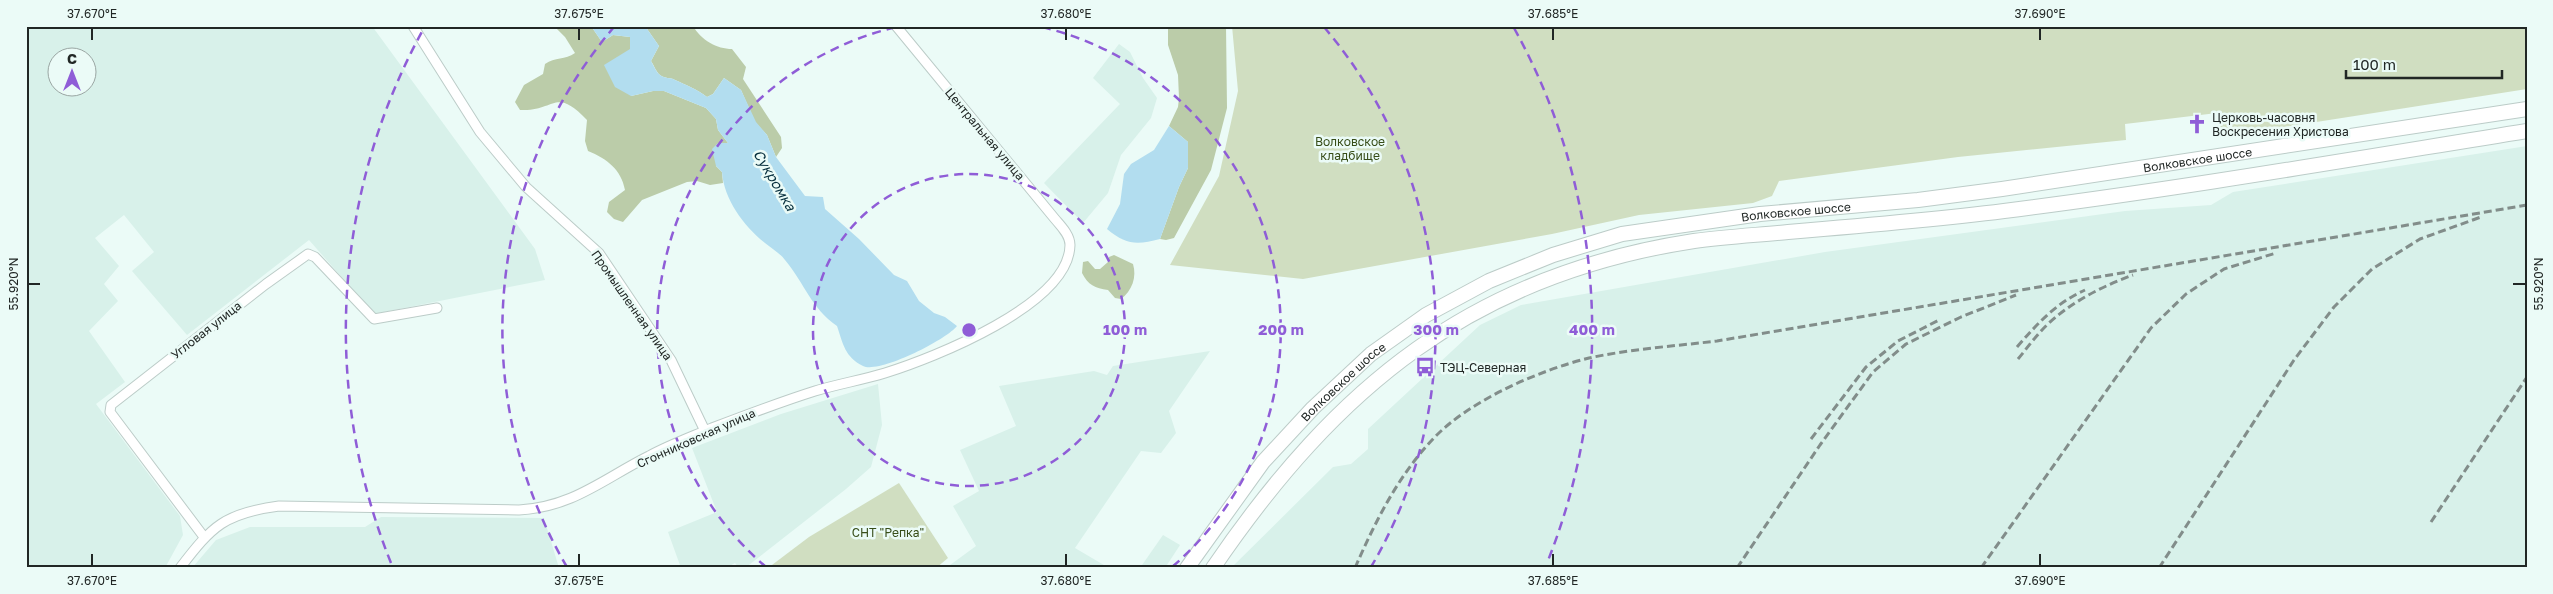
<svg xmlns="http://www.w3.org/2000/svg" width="2553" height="594" font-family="'Golos Text',sans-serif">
<rect width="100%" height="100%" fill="#ebfbf7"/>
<g fill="#d8f1ea" fill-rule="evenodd">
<path d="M26,26H372L535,249L545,280L374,314L309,240L187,335L132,271L154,252L124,215L95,238L119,266L104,284L118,301L89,331L125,382L96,404L180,516L183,535L165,568H26ZM58,58H88V88H58Z"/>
<polygon points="1119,44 1130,52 1143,78 1157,98 1151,118 1121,155 1108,193 1083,223 1044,183 1120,104 1093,78"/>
<polygon points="2527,146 2527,568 1231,568 1333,467 1351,464 1368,449 1368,429 1480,325 1521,305 1825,252 2125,211 2211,205 2233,192"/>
<polygon points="1210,351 1169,411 1176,433 1161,453 1141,451 1075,548 1109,568 946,568 976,546 953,506 979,491 960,450 1016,426 999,386 1094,371 1107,375 1113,366"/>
<polygon points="878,384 882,425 871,467 846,489 745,568 739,568 735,563 726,568 681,568 668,532 717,512 692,448 781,414"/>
<polygon points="381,517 544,518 559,568 192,568 216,540 250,527 365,527"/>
<polygon points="1163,535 1180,545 1165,568 1140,568"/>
</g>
<g fill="#d0dec1">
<polygon points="1232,26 2527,26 2527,89 2221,137 2217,113 2125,124 2126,140 1958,157 1779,181 1772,196 1753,203 1639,215 1552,234 1303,279 1170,265 1219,176 1238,91"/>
<polygon points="899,483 948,558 936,568 768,568 809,537"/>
</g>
<g fill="#bbcca9">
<path d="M554,26H591L602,42L613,35L630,37L631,96L653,91H664L706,108L716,119L718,130L728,143L716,166L722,172L723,183L710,185L697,181L687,182L642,200L623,222L614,219L607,212L609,202L625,190C621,169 607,159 588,151L585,141L587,120C554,86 556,112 520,110L515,102L524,85L543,74L545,64C555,57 565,60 575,53L565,37Z"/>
<path d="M645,26H693C701,40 717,49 732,49L746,67L743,79L781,137L782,148L776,157L767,135L755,122L741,90L724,78L713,94L707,97C697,89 686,85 675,80C670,77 665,79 660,75C656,72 654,65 651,61L659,46Z"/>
<polygon points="1168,26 1226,26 1227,108 1211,170 1174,238 1166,240 1160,239 1179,187 1188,168 1188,142 1169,126 1178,107 1179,98 1178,75 1168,45"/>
<path d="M1114,255L1133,264C1137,277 1132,291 1121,299L1115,298L1108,290C1095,288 1088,285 1082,273L1083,262L1088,261L1095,269H1100L1108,262L1109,257Z"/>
</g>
<g fill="#b2ddef">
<path d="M591,26H645L659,46L651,61C654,66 656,72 660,75C665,79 670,77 675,80C686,85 697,89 707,97L713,94L724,78L741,90L756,122L767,135L776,157L805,196L823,197L825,209L859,239L894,275L907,281L919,301L934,313L945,317L957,326C946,340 879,374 863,366C845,357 843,344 837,326C811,308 805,284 785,260C780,253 772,249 765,243C744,226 724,200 722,172L716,166L712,149L718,143H728L718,130L716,119L706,108L664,91H653L631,96L615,87L604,65L630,49V37L613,35L602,42Z"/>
<path d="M1169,126L1188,142V168L1179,187L1160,239C1137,245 1126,245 1107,229L1120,204L1124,174L1131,164L1154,150Z"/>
</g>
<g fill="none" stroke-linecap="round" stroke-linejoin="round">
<defs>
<g id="street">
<polyline points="413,26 480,132 526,187 599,253 671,360 705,431"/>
<polyline points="204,537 110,412 111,405 266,284 308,254 315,257 374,319 437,308"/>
<path d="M180,568C212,526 225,513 279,506L519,510C573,507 603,479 649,456C669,445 691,437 712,428C746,415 780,402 815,391C838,384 862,380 885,373C933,358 1069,305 1070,245C1070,235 1061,226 1055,219L896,26"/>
</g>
<g id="secondary">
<path id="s1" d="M1187,568L1263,462L1313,408L1371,354L1426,315L1489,281L1553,255L1622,234L1760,214L1918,200L2002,189L2527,109"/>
<path d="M1213,568C1337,386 1472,275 1694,241C1725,237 1757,235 1788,232C1860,226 1932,220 2004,211C2179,189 2353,159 2527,131"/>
</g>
</defs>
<use href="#street" stroke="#bcccc8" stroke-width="11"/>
<use href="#secondary" stroke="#bcccc8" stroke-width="16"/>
<use href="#street" stroke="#fff" stroke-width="9"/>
<use href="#secondary" stroke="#fff" stroke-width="14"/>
<g stroke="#828d8a" stroke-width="3" stroke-dasharray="8 4" stroke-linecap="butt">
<path d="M2017,347C2038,323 2056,303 2085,290"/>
<path d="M2018,359C2028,347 2037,334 2049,323C2073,301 2103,286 2133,275"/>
<polyline points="1811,439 1866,367 1898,341 1939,320"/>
<polyline points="2431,522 2527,377"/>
<path d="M1355,568C1375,522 1398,476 1433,439C1468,401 1540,370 1589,358C1631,349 1675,346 1717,341L2527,205"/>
<polyline points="1737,568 1820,445 1873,372 1906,344 1961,317 2016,295"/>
<polyline points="1981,568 2151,328 2186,294 2224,269 2276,253"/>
<polyline points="2159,568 2294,360 2334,307 2372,269 2420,239 2481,217"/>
</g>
</g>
<path fill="none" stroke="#212725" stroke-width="2" d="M92,28V40M579,28V40M1066,28V40M1553,28V40M2040,28V40M28,284H40M2513,284H2526M92,554V566M579,554V566M1066,554V566M1553,554V566M2040,554V566"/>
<g fill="none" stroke="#8f5dd7" stroke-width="2.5" stroke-dasharray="9 6">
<circle cx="969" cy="330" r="156"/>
<path d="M766 567A312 312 0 0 1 896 27M1042 27A312 312 0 0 1 1172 567"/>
<path d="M567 567A467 467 0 0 1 614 27M1324 27A467 467 0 0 1 1371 567"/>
<path d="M391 563A623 623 0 0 1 424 28M1514 28A623 623 0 0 1 1547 563"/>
</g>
<defs>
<symbol id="church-bare" viewBox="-9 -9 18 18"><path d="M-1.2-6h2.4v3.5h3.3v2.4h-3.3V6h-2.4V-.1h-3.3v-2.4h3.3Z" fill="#8f5dd7" stroke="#ebfbf7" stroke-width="2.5" paint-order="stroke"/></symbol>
<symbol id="bus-bare" viewBox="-9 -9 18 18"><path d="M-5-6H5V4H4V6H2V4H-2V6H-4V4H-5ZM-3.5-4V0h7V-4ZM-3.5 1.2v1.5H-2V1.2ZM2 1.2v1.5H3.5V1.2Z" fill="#8f5dd7" stroke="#ebfbf7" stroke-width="2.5" paint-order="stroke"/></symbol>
</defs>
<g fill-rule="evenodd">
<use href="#church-bare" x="2183" y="110" width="28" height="28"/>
<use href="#bus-bare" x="1411" y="353" width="28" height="28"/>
</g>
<g text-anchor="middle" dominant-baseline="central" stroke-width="5" stroke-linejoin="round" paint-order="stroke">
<g font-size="12" fill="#212725" stroke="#ebfbf7" text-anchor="start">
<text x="2212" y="117">Церковь-часовня<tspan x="2212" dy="14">Воскресения Христова</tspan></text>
<text x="1440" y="367">ТЭЦ-Северная</text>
</g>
<g font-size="12" fill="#212725" stroke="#ebfbf7">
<text transform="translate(985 134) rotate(50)">Центральная улица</text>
<text stroke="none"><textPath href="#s1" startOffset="1144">Волковское шоссе</textPath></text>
<text stroke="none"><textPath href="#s1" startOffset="739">Волковское шоссе</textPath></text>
<text transform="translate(632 305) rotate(55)">Промышленная улица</text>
<text transform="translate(206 330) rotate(-38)">Угловая улица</text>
<text stroke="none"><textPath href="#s1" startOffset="244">Волковское шоссе</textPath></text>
<text transform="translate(696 438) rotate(-24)">Сгонниковская улица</text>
</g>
<g font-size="12" fill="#374d18" stroke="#ebfbf7">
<text x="1350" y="141">Волковское<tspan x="1350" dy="14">кладбище</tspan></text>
<text x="888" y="532">СНТ "Репка"</text>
</g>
<g font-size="14" font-style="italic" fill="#072f3d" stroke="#ebfbf7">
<text transform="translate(775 180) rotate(59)">Сукромка</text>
</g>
</g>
<circle cx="969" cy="330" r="8" fill="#8f5dd7" stroke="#ebfbf7" stroke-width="2.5"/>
<g font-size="15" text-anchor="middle" font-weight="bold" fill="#8f5dd7" stroke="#ebfbf7" stroke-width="5" stroke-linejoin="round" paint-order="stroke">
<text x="1125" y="335">100 m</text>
<text x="1281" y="335">200 m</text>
<text x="1436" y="335">300 m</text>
<text x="1592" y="335">400 m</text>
</g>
<rect width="2553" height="594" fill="none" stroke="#ebfbf7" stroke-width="55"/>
<g transform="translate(72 72)"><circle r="24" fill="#ebfbf7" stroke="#9aa6a3"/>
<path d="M0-4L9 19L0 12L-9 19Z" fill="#8f5dd7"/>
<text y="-8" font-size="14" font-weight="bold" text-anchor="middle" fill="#212725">С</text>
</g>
<path d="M2346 70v8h156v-8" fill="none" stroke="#212725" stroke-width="2.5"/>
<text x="2353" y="70" font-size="15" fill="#212725" stroke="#ebfbf7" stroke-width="4" paint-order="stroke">100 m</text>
<rect x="28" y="28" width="2498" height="538" fill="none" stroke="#212725" stroke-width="2"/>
<g font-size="12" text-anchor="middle" fill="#212725">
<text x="92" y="18">37.670°E</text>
<text x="579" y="18">37.675°E</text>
<text x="1066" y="18">37.680°E</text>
<text x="1553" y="18">37.685°E</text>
<text x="2040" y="18">37.690°E</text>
<text transform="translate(14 284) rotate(-90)" y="4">55.920°N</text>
<text transform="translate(2539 284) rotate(-90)" y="4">55.920°N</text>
<text x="92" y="585">37.670°E</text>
<text x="579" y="585">37.675°E</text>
<text x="1066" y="585">37.680°E</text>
<text x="1553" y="585">37.685°E</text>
<text x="2040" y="585">37.690°E</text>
</g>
</svg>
